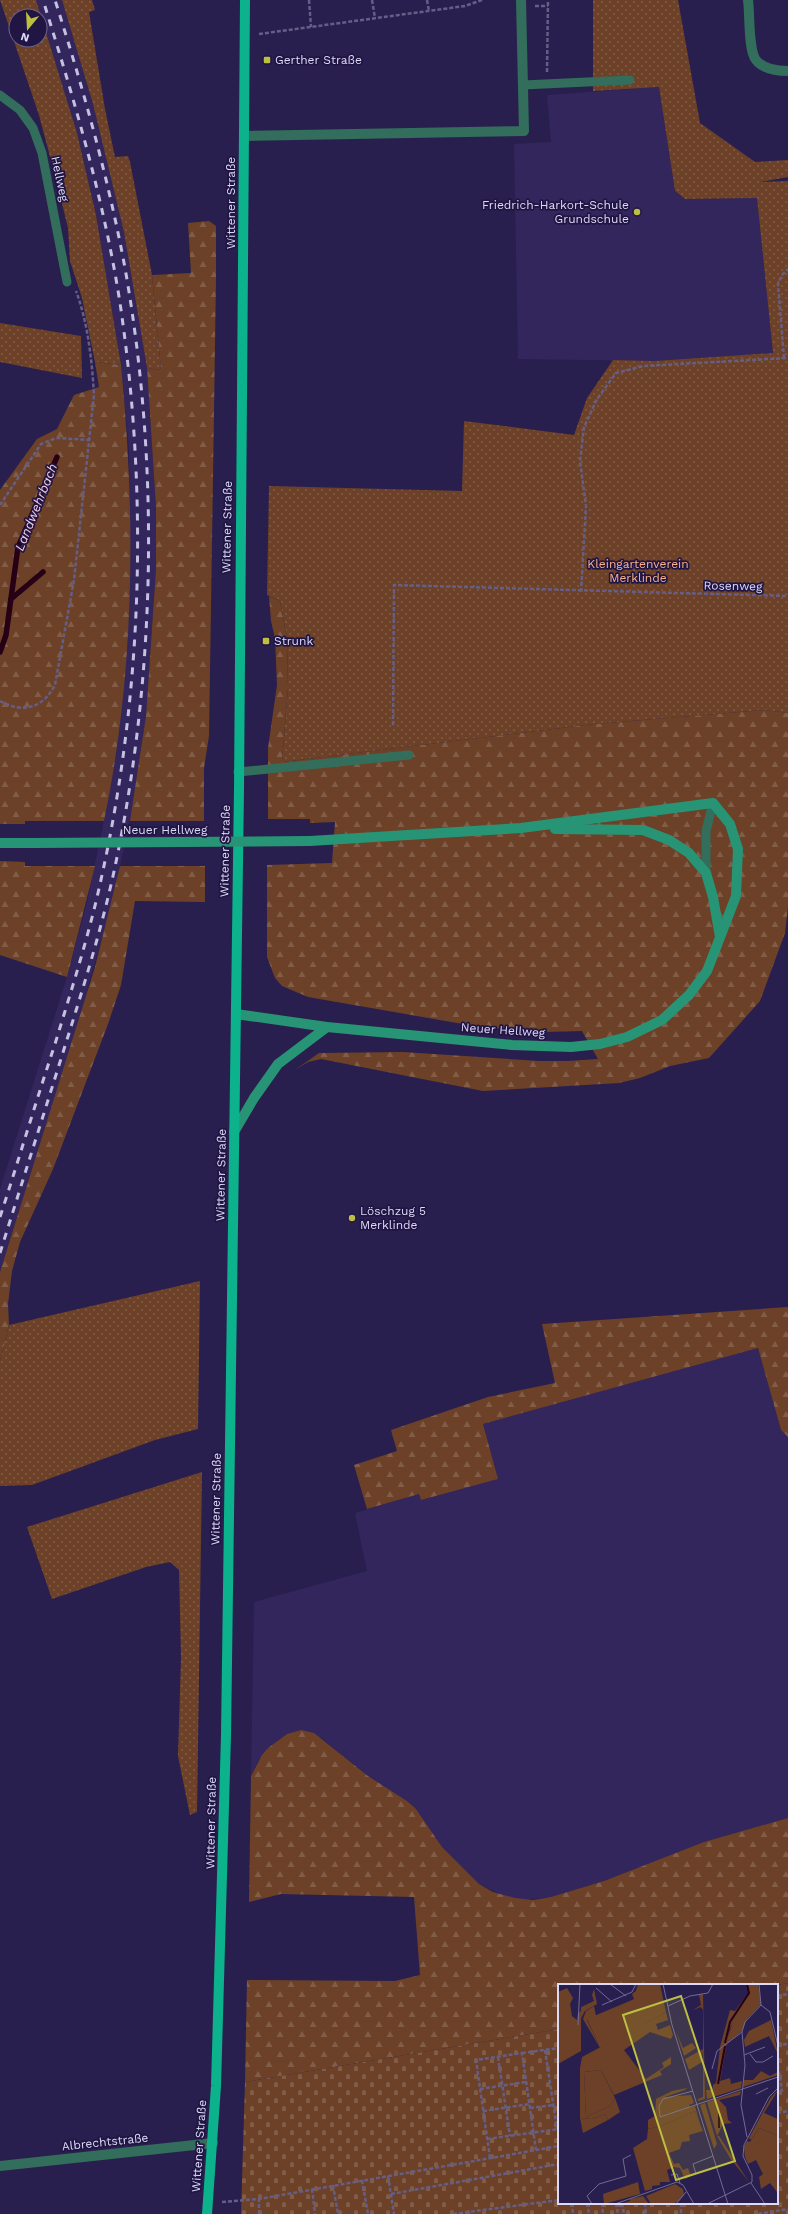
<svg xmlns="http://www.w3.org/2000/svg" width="788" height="2214" font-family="'Work Sans',sans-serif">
<defs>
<pattern id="grass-dots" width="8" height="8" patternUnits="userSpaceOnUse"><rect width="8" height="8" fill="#6c4127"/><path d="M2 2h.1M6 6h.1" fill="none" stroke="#815c47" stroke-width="1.8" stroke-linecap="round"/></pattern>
<pattern id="forest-firs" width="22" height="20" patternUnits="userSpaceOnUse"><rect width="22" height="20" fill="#6c4127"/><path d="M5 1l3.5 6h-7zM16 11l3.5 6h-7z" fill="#815c47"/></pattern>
<pattern id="cemetery-stones" width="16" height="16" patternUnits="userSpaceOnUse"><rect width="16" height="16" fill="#6c4127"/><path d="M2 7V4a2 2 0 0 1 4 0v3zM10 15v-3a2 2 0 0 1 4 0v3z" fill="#815c47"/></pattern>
</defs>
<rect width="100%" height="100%" fill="#291f4e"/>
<g fill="#32265c">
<polygon points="36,0 62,0 93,104 124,232 147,368 156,507 156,569 146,716 133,805 113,899 77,1027 0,1272 0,1189 67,977 87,902 107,806 127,648 130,576 129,450 121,365 96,215 77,133"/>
<polygon points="659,87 675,192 685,199 757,198 773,353 654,361 518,359 514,144 551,142 547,95"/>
<polygon points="758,1348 781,1430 788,1437 788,1818 704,1842 604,1881 551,1897 523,1900 504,1896 479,1884 442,1847 416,1809 407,1801 368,1776 321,1738 287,1734 268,1748 257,1763 251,1776 254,1602 367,1571 355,1513 419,1494 421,1500 498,1479 483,1424"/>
</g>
<g fill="url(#grass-dots)" fill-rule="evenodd">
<path d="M0,0H36L77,133L96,215L121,365L95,362L82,298L70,261L68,228L57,183L39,115ZM16,16H40V40H16Z"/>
<polygon points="62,0 92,0 95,10 89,12 105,109 115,157 128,156 130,162 152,275 161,370 147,368 124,232 93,104"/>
<polygon points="593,0 678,0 700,123 755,162 788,160 788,177 760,182 788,181 788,713 764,710 594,724 282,762 288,688 287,638 280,601 267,595 269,486 462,491 464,421 574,435 587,398 613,360 654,361 773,353 757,198 685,199 675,191 659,87 593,91"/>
<polygon points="0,323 81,336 82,378 0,362"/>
<polygon points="200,1281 198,1429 155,1440 32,1485 0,1486 0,1361 9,1325"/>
<polygon points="202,1472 197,1812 190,1815 178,1756 181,1658 179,1570 170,1562 146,1567 52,1599 27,1527"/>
</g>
<g fill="url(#forest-firs)">
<polygon points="209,221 216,226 216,279 209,736 204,768 204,821 130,821 146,716 156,569 156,507 147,368 161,370 152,275 191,273 188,223"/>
<path d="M95,362L121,365C136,516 135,672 104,821H25V824H0V490L37,439L57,429L74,395L99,387Z"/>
<polygon points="269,596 280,601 287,638 288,688 282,762 594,724 764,710 788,713 788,907 785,933 760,1001 709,1058 670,1066 640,1078 619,1083 483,1091 321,1059 308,1062 295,1070 319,1053 403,1052 539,1061 568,1061 598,1059 582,1031 543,1032 480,1027 308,997 282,986 275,978 267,957 267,865 332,863 335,822 310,823 310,819 268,819 268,748 277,685 275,638 271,621"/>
<polygon points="0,861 25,862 25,866 95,866 67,977 0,955"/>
<polygon points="120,866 205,866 205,902 135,901 121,985 108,1024 53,1169 20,1242 12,1271 8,1304 9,1325 0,1361 0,1272 95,967"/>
<polygon points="788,1307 788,1437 781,1430 758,1348 483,1424 498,1479 421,1500 419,1494 367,1509 354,1465 397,1451 391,1430 488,1397 555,1383 542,1324"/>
<polygon points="301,1730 314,1733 368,1776 407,1801 416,1809 442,1847 479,1884 493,1892 515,1898 533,1900 551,1897 604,1881 704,1842 788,1818 788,1983 777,1985 559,1985 559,2029 245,2082 247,1980 395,1981 420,1975 414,1897 281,1894 249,1902 251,1776 262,1755 268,1748 287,1734"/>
</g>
<polygon fill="url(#cemetery-stones)" points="788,1983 788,2214 241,2214 245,2082 559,2029 559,2203 777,2203 777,1985"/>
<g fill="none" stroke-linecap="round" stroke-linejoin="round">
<g stroke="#280016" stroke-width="5.5">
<polyline points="11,599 43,572"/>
<polyline points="0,652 6,635 18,547 57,457"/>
</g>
<g stroke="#655e87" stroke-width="2.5" stroke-dasharray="4 2" stroke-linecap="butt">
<polyline points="309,0 311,27"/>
<polyline points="372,0 375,18"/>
<polyline points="427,0 429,11"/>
<polyline points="535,6 548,6"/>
<polyline points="259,34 465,6 482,0"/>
<polyline points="547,72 548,0"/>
<polyline points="784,358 778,284 782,275 788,269"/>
<polyline points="0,505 41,444 56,438 90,440"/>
<polyline points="581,592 586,506 580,461 584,427 597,399 616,373 643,366 788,358"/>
<path d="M0,701C23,714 43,708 55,685L74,580L94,395C92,361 88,323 76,291"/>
<polyline points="393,725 394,585 788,596"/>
<polyline points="777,1996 788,1994"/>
<polyline points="777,2045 788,2044"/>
<polyline points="545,2050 557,2129"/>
<polyline points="522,2053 559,2048"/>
<polyline points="498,2057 510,2136"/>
<polyline points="777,2059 782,2091 777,2091"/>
<polyline points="480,2089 526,2082"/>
<polyline points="530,2108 553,2105"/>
<polyline points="483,2111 530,2104"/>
<polyline points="777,2113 788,2111"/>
<polyline points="487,2139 559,2129"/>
<polyline points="490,2158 476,2060 522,2053 536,2150"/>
<polyline points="388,2176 394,2214"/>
<polyline points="362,2180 368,2214"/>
<polyline points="333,2185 338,2214"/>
<polyline points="312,2189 315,2214"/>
<polyline points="391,2194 559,2164"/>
<polyline points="222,2202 259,2199 559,2146"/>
<polyline points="572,2203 573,2214"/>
<polyline points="587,2203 589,2214"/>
<polyline points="602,2203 603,2214"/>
<polyline points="616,2203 618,2214"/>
<polyline points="622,2203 624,2214"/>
<polyline points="645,2203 646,2214"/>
<polyline points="681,2203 681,2214"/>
<polyline points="259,2214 259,2199"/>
<polyline points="453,2214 559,2200"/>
<polyline points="758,2214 788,2209"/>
</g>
<g stroke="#326e5b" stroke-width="9">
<polyline points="523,85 630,80"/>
<polyline points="0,95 20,110 33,128 42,153 67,282"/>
<polyline points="238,772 409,755"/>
<polyline points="706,873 706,831 713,803"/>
</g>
<g stroke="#326e5b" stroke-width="10">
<path d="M748,0C750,13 748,50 756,60C763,69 778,71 788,71"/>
<polyline points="244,136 524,131 521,0"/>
<polyline points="0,2166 213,2143"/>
</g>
<g stroke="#289476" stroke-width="10">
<polyline points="555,829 643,830 669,840 689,853 706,873 713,897 720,937"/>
<polyline points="0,843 34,843"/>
<polyline points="236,1014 327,1027 512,1045 571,1047 600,1044 627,1037 662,1020 689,995 707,971 736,896 738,849 730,824 713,803 521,828 310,841"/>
<polyline points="234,1132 254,1098 278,1064 327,1027"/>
</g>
<polyline stroke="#0bb28c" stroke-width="10" points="207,2214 216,2086 226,1735 239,789 245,0"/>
<g stroke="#c5c1e1" stroke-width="3" stroke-dasharray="7 7" stroke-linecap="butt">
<path d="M0,1217C19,1159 36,1101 55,1044C72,988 90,932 102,875C143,688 148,492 120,303C104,200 74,99 43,0"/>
<path d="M0,1253C20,1189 40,1126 60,1062C79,1001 99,939 113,876C156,680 160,466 125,268C108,177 83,88 55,0"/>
</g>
<polyline stroke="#289476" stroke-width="10" points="34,843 310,841"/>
</g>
<g fill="#bdbf43" stroke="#201543" stroke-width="1.5">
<rect x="263" y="56" width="8" height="8" rx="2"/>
<circle cx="637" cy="212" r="4"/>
<rect x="262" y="637" width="8" height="8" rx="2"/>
<circle cx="352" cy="1218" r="4"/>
</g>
<g text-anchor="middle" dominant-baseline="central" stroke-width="3.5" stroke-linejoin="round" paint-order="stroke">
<g font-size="12" fill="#dddaf8" stroke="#201543" text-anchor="start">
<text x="275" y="60">Gerther Straße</text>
<text x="629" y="205" text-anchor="end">Friedrich-Harkort-Schule<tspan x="629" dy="14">Grundschule</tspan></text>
<text x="274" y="641">Strunk</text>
<text x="360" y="1211">Löschzug 5<tspan x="360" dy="14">Merklinde</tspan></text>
</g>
<g font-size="12" fill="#dddaf8" stroke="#201543">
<text transform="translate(60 179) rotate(78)">Hellweg</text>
<text transform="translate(231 203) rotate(-90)">Wittener Straße</text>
<text transform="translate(227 527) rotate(-89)">Wittener Straße</text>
<text transform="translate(733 586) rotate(1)">Rosenweg</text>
<text x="165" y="830">Neuer Hellweg</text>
<text transform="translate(225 851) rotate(-89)">Wittener Straße</text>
<text transform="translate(503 1030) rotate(4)">Neuer Hellweg</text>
<text transform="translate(221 1175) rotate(-89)">Wittener Straße</text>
<text transform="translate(216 1499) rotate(-89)">Wittener Straße</text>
<text transform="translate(211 1823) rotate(-89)">Wittener Straße</text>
<text transform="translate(105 2142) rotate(-6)">Albrechtstraße</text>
<text transform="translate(199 2146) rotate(-86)">Wittener Straße</text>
</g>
<g font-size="12" fill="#fab188" stroke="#201543">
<text x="638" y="564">Kleingartenverein<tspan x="638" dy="14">Merklinde</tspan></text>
</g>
<g font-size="13" font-style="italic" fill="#f9d0e2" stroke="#201543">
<text transform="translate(36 507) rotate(-68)">Landwehrbach</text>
</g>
</g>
<g transform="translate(558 1984)">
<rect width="220" height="220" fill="#291f4e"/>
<path d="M188,0H200L203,20L189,35L184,47L167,61L177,32L191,9ZM9,4L15,14L12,20L14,32L19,36L20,29L23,27V67L0,80V8ZM36,22L38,32L29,36L42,64L25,35L28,27ZM213,36L220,70L211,52L187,63L186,56L191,47ZM118,47L125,64L134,59L138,64L126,72ZM145,65L144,78L131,86L127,75ZM43,86L57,114L52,122L28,133L26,88ZM203,87L212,92L220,88V91L185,103L186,96H195ZM220,106L206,129L220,135V152L201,144L193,156L191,154L213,113ZM137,127L145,147L131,151L132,157L124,158L122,165L111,169L116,180L121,179L125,186L130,184L133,192L127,195L122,184L116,183L109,186L112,198H102V201L94,202V205L87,207L75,164L89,155L90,145L103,142ZM47,130L50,136L25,149L22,134L34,135ZM159,152H161L191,198L172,174ZM80,198L82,210L46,220L45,210ZM117,200L125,205L126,211L121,217L114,220H93L88,212ZM85,212L91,220H63L72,217V215Z" fill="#6c4127"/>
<path d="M36,5L39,20L27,27L23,34V23L36,17L34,11ZM191,8L171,46L162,97L172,94L173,100L184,97L183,104L149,115L148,106H154L155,101L158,99L162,63L172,26L177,27ZM145,10L147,115L140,117V115L145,113V26L143,23L135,26L143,21L141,11ZM108,28L110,36L98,40L100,46L112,41L115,51L113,55L92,48L66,66L88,95L106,83L104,79L113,73V80L102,87L104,91L56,111L43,86L26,88L28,133L52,122L57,114L62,128L50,136L47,130L34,135L22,134V84L24,73ZM129,104L127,106L107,113L133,111L136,119L131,121L132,123L137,122L142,139L137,127L103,142L90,145V136L97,132L98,115L114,107ZM183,107L182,111L161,116L168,123L170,136L174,139L165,140L159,152L149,118ZM147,119L159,160L156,165L142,121Z" fill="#6c4127"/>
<path d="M80,0H102L108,28L42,64L29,35L74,16L76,15L74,10L78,7ZM201,144L220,152L219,208L212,199L203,205L201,193L205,190L198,176L190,180L187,173L186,163L189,157L192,158Z" fill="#6c4127"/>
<path d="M0,20L15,47L0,54Z" fill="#6c4127"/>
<path fill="none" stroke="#280016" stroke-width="2" d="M167,59L172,38L191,9L189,0M160,100L167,62M161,127V144"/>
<path fill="none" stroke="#716a92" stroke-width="1" d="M52,0L68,12M105,0L114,41L170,220M201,0L203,21M38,4L54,18M44,21L74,8L78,0M203,21L212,28L220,62M110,22L132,12L150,9L155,0M20,41L22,0M192,70L198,78H205L215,72M186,71L207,63M154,85L159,67L184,48M135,107L105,115L101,122L102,133L220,93M198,110L210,104M189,153L183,121L187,81L184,48L187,38L203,21M138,190L135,180L155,172M113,191L119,190L122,199M193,199L207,220M34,220L29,212L41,200L68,192L65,175L73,171M57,220L119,198L125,201L136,220M118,220L128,208M149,220L194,198V191L185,172L186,161L211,113L220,104"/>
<path fill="#bdbf43" fill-opacity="0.15" stroke="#bdbf43" stroke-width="2" d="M123,12L177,177L118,196L65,31Z"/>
<rect width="220" height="220" fill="none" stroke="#dddaf8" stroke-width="2"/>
</g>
<g transform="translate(28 28) rotate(198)"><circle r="19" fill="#201543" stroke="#6c648b"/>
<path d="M0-3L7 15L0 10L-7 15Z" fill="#bdbf43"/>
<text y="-6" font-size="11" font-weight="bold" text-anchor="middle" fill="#dddaf8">N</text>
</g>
</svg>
